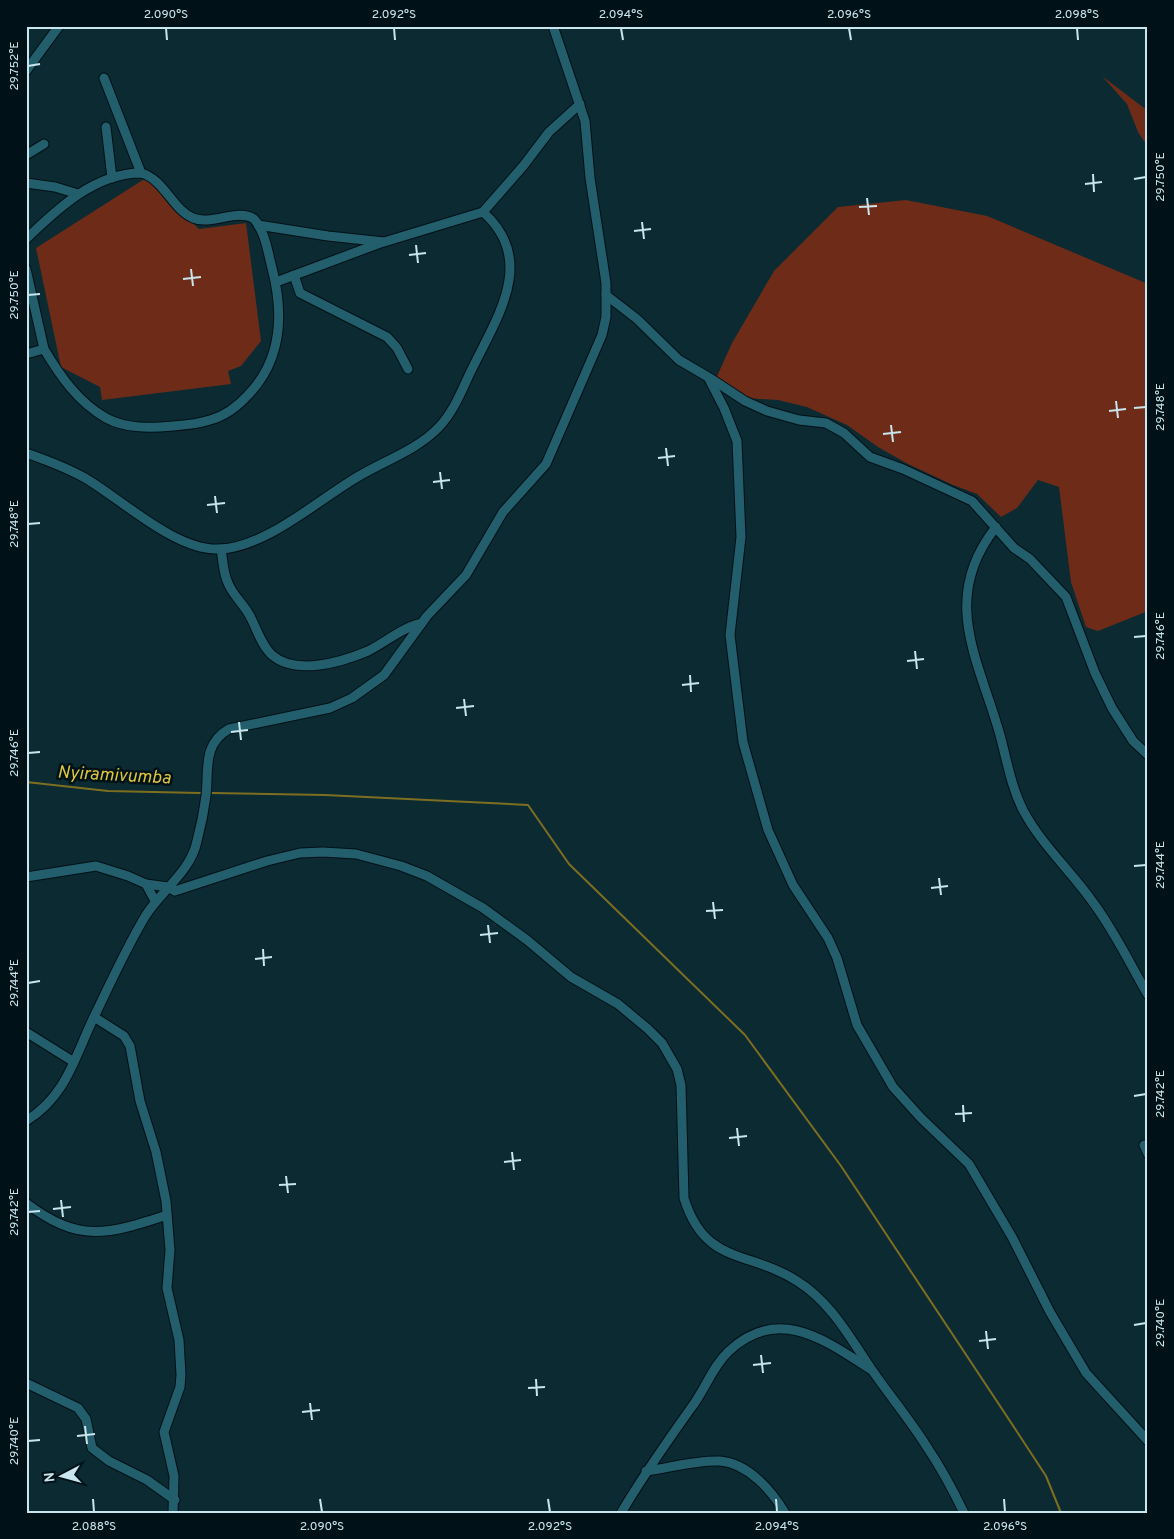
<svg xmlns="http://www.w3.org/2000/svg" width="1174" height="1539" font-family="Overpass,sans-serif">
<rect width="100%" height="100%" fill="#0b2a32"/>
<g fill="#6e2c18">
<polygon points="1102,76 1148,111 1148,147 1138,132 1127,104"/>
<polygon points="146,178 199,229 246,223 261,341 241,366 228,371 231,384 102,400 100,387 61,367 36,248"/>
<polygon points="906,200 987,216 1148,284 1148,611 1098,631 1086,627 1071,582 1059,487 1038,480 1017,508 1001,517 977,494 953,485 908,464 878,447 847,425 807,407 778,400 745,398 714,383 732,343 774,271 838,207"/>
</g>
<g fill="none" stroke-linecap="round" stroke-linejoin="round">
<g stroke="#7e6e21" stroke-width="2">
<polyline points="26,782 108,791 200,793"/>
<polyline points="212,793 325,795 528,805 569,864 745,1035 841,1166 1006,1415 1046,1476 1061,1513"/>
</g>
<defs>
<g id="minor">
<polyline points="26,71 59,26"/>
<polyline points="104,78 141,173"/>
<polyline points="106,127 112,178"/>
<polyline points="26,155 44,144"/>
<polyline points="26,183 55,187 78,194"/>
<polyline points="258,225 328,236 384,242 483,212 524,165 549,132 580,104"/>
<path d="M26,239C57,209 95,173 141,173C164,179 172,209 193,218C211,226 238,208 254,219C265,231 268,253 272,268C284,314 282,360 248,395C238,406 225,416 210,420C198,424 186,425 173,426C151,428 126,429 106,418C78,402 60,376 44,349"/>
<polyline points="26,269 44,349 26,354"/>
<polyline points="294,275 300,293 387,337 397,348 408,369"/>
<polyline points="276,282 383,242"/>
<polyline points="606,295 637,319 679,360 708,377 724,408 737,441 741,537 730,635 743,742 768,830 793,885 828,938 837,958 857,1025 893,1087 921,1118 969,1164 1012,1237 1050,1312 1086,1373 1148,1441"/>
<polyline points="710,378 745,401 767,411 799,420 826,423 844,433 870,457 903,469 972,501 1014,548 1030,559 1066,597 1095,673 1112,708 1133,741 1148,755"/>
<path d="M26,453C46,460 67,468 85,478C121,499 177,552 220,549C267,547 319,499 359,476C386,460 417,450 439,427C456,409 463,386 474,365C499,314 536,259 483,212"/>
<path d="M996,527C939,599 979,660 1000,735C1007,761 1011,786 1023,810C1041,844 1070,870 1092,901C1114,930 1130,964 1148,995"/>
<path d="M221,549C223,560 223,573 228,583C233,596 245,605 251,618C257,630 262,646 272,655C296,676 342,662 368,651C386,642 403,627 422,623"/>
<polyline points="26,877 96,866 128,876 146,884 155,901"/>
<path d="M146,884L168,887L175,891L181,889L267,861L300,853L323,852L356,854L401,866L427,876L483,908L527,940L571,977L618,1004L648,1029L662,1043L677,1069L681,1085L684,1198C705,1266 749,1250 797,1281C831,1302 850,1338 872,1370C890,1396 910,1420 927,1447C941,1468 953,1490 964,1513"/>
<polyline points="94,1017 124,1036 130,1046 140,1101 156,1152 166,1201 170,1250 167,1288 179,1340 181,1375 180,1387 164,1432 174,1476 173,1513"/>
<polyline points="26,1032 74,1062"/>
<path d="M26,1121C66,1096 74,1059 93,1019C110,984 126,948 146,915C162,890 191,871 197,841C201,826 204,811 206,796C209,771 202,744 229,729L330,708L352,698L384,675L427,616L466,575L503,512L546,464L602,335L606,317V283L590,178L585,121L553,26"/>
<polyline points="1144,1145 1148,1154"/>
<path d="M26,1203C80,1244 108,1234 167,1215"/>
<polyline points="26,1383 78,1408 86,1419 92,1448 109,1461 147,1480 175,1500"/>
<path d="M646,1471C669,1468 696,1460 720,1461C748,1463 772,1491 785,1513"/>
<path d="M621,1513C643,1476 666,1443 691,1408C705,1390 712,1367 729,1351C778,1305 825,1340 870,1369"/>
</g>
</defs>
<use href="#minor" stroke="#021116" stroke-width="11"/>
<use href="#minor" stroke="#235e6d" stroke-width="9"/>
</g>
<path fill="none" stroke="#c9e6ee" stroke-width="2" d="M166,28L167,40M394,28L395,40M621,28L623,40M849,28L851,40M1077,28L1078,40M28,66L40,64M1093,174L1094,192M1134,179L1146,177M1085,184L1102,182M867,198L869,215M859,207L877,206M642,222L644,239M634,231L651,229M416,245L418,263M409,255L426,253M191,269L193,286M183,279L201,277M28,295L40,294M1116,401L1118,418M1134,408L1146,407M1109,411L1126,409M891,425L893,442M883,434L901,432M666,448L668,466M658,458L675,456M440,472L442,489M433,482L450,480M215,496L217,513M207,505L225,503M28,524L40,523M1134,637L1146,636M915,651L917,669M907,661L924,659M690,675L691,692M682,685L699,683M464,699L466,716M456,708L474,706M239,722L241,740M231,732L248,730M28,753L40,752M1134,866L1146,865M939,878L941,895M931,888L948,886M713,902L715,919M706,911L723,910M488,925L490,943M480,935L498,933M263,949L264,966M255,959L272,957M28,983L40,981M1134,1096L1146,1094M963,1105L964,1122M955,1114L972,1113M737,1128L739,1146M729,1138L747,1136M512,1152L514,1170M504,1162L521,1160M286,1176L288,1193M279,1185L296,1184M61,1200L63,1217M53,1209L71,1207M28,1212L40,1211M1134,1325L1146,1323M986,1331L988,1349M979,1341L996,1339M761,1355L763,1373M753,1365L771,1363M536,1379L537,1396M528,1388L545,1387M310,1403L312,1420M302,1412L320,1410M85,1426L87,1444M77,1436L95,1434M28,1441L40,1440M93,1499L94,1512M320,1499L322,1512M548,1499L550,1512M776,1499L777,1512M1004,1499L1005,1512"/>
<g text-anchor="middle" dominant-baseline="central" stroke-width="5" stroke-linejoin="round" paint-order="stroke">
<g font-size="18" font-style="italic" fill="#e0c53a" stroke="#001218">
<text transform="translate(114 776) rotate(3)">Nyiramivumba</text>
</g>
</g>
<rect width="1174" height="1539" fill="none" stroke="#001218" stroke-width="55"/>
<g transform="translate(62 1476) rotate(264)" stroke="#001218" stroke-width="4" paint-order="stroke">
<path d="M0-4L9 19L0 12L-9 19Z" fill="#c9e6ee"/>
<text y="-8" font-size="14" font-weight="bold" text-anchor="middle" fill="#c9e6ee">N</text>
</g>
<rect x="28" y="28" width="1118" height="1484" fill="none" stroke="#c9e6ee" stroke-width="2"/>
<g font-size="12" text-anchor="middle" fill="#c9e6ee">
<text x="166" y="18">2.090°S</text>
<text x="394" y="18">2.092°S</text>
<text x="621" y="18">2.094°S</text>
<text x="849" y="18">2.096°S</text>
<text x="1077" y="18">2.098°S</text>
<text transform="translate(14 66) rotate(-90)" y="4">29.752°E</text>
<text transform="translate(1160 177) rotate(-90)" y="4">29.750°E</text>
<text transform="translate(14 295) rotate(-90)" y="4">29.750°E</text>
<text transform="translate(1160 407) rotate(-90)" y="4">29.748°E</text>
<text transform="translate(14 524) rotate(-90)" y="4">29.748°E</text>
<text transform="translate(1160 636) rotate(-90)" y="4">29.746°E</text>
<text transform="translate(14 753) rotate(-90)" y="4">29.746°E</text>
<text transform="translate(1160 865) rotate(-90)" y="4">29.744°E</text>
<text transform="translate(14 983) rotate(-90)" y="4">29.744°E</text>
<text transform="translate(1160 1094) rotate(-90)" y="4">29.742°E</text>
<text transform="translate(14 1212) rotate(-90)" y="4">29.742°E</text>
<text transform="translate(1160 1323) rotate(-90)" y="4">29.740°E</text>
<text transform="translate(14 1441) rotate(-90)" y="4">29.740°E</text>
<text x="94" y="1530">2.088°S</text>
<text x="322" y="1530">2.090°S</text>
<text x="550" y="1530">2.092°S</text>
<text x="777" y="1530">2.094°S</text>
<text x="1005" y="1530">2.096°S</text>
</g>
</svg>
